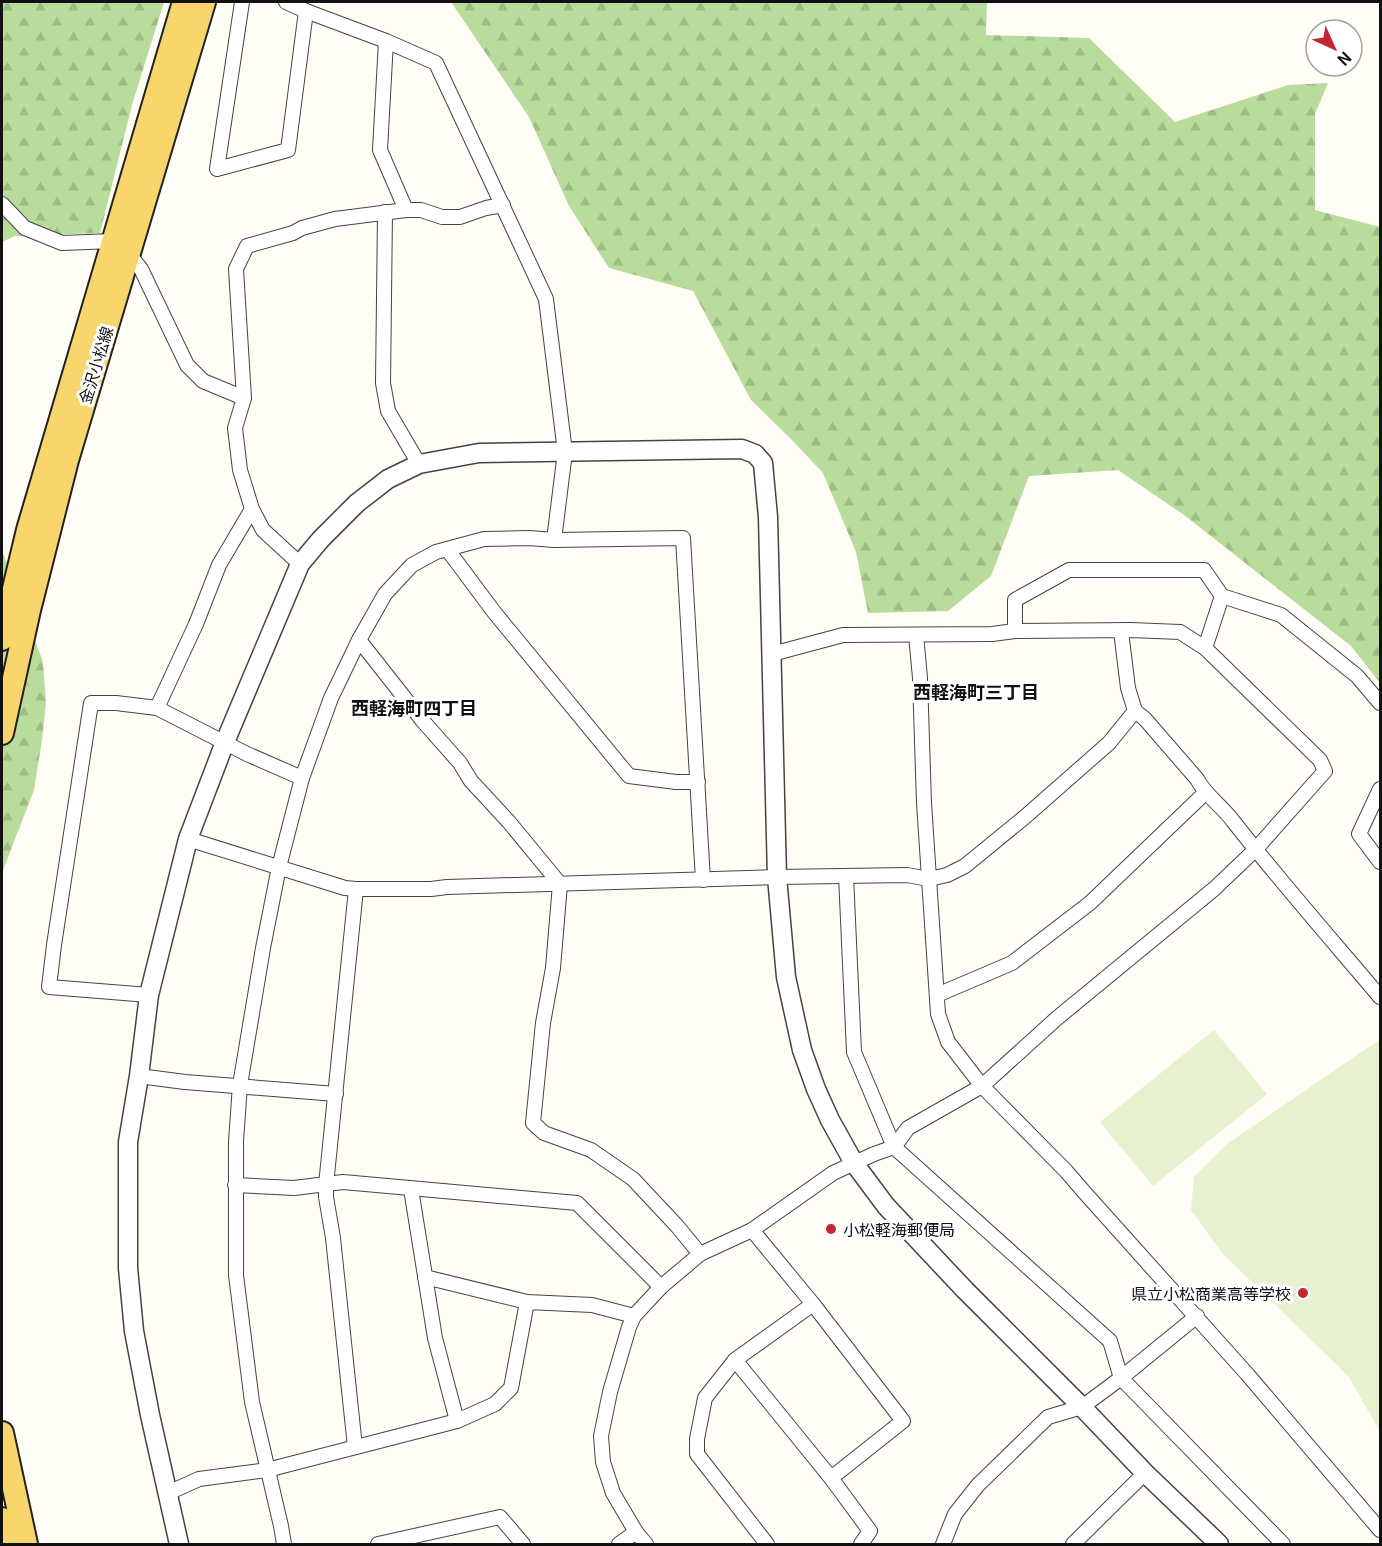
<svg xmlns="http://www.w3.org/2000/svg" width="1382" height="1546" font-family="Georgia,'Noto Sans JP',serif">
<defs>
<pattern id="forest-firs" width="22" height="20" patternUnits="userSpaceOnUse" patternTransform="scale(1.5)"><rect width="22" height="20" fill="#b9dc9c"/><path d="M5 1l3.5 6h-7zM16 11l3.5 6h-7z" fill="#9ebc85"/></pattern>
</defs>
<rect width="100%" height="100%" fill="#fffdf5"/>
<g fill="url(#forest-firs)">
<polygon points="2,2 164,2 132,105 100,233 15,236 2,242"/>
<polygon points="451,2 987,2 986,35 1089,38 1175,122 1288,85 1328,83 1315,114 1315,210 1380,227 1380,683 1351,646 1184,515 1118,470 1029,476 991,576 948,611 868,613 856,552 823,473 792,440 751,400 693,291 609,268 569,206 529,117"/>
<polygon points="2,550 43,662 46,703 42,740 34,790 2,873"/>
</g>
<g fill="#e6f2cf">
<polygon points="1214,1030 1267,1094 1153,1186 1100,1122"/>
<polygon points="1379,1040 1380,1042 1380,1429 1379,1430 1349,1377 1223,1254 1191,1210 1194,1177 1227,1144"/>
</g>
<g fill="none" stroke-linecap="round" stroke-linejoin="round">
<defs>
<g id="minor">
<polyline points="242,2 217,169 288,150 306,11"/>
<polyline points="286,2 306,11 386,41 436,63 546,299 565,452 554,540"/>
<polyline points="386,41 380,150 406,210"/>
<polyline points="2,204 25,228 62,243 113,241"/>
<polyline points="385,212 383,383 388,411 419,464"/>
<polyline points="129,254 141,269 187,365 203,381 244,398"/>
<polyline points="447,549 494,612 629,776 676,782 698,782"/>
<polyline points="300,564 263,530 252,509 240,470 235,428 244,398 236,269 247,246 293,233 302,228 335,219 406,210 421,210 442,217 460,217 486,208 503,205"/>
<polyline points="1222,596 1281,615 1357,676 1380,703"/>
<polyline points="1015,631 1015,600 1069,570 1204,570 1222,596 1205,648"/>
<path d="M1121,631L1128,688L1135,711L1145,719L1197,779C1205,795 1222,806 1233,821C1280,881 1331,939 1380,997"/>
<polyline points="916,635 920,678 924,803 938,1014 948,1042 982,1086 1066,1171 1085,1193 1248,1375 1380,1530"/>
<polyline points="359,640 422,720 460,763 471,781 509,822 560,884 553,968 543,1023 533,1123 544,1133 591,1150 633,1179 677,1226 700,1254"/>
<polyline points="157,708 196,624 219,565 252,509"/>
<polyline points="1380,789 1359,834 1380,862"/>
<polyline points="188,839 345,888 356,889 431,889 447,887 777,877 907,875 929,879 947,875 965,866 1026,816 1109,743 1135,711"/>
<polyline points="846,876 854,1052 894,1147 1110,1341 1121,1378 1283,1544"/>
<polyline points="149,995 49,987 54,945 91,703 116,703 157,708 247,754 302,778"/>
<polyline points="937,995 1012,963 1090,903 1206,792"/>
<polyline points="139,1076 185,1082 336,1094"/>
<polyline points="235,1185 294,1188 343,1182 577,1203 661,1287"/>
<polyline points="411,1189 435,1338 457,1421"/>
<polyline points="752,1230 813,1304 903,1421 831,1478 870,1531 861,1544"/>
<polyline points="425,1277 527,1302"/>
<polyline points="735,1360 831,1478"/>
<polyline points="355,1447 333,1238 326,1197 326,1185 356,889"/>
<polyline points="168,1493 199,1479 267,1470 457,1421 495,1404 511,1388 527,1302 592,1305 634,1316"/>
<polyline points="284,1544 281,1526 252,1402 236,1275 236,1141 240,1085 263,948 279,867 302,778 331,698 359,640 385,594 412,565 436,552 484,539 529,538 554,540 683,538 703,880"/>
<polyline points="378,1544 500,1517 523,1544"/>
<polyline points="619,1544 636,1532"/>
<polyline points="646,1544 636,1532 613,1493 603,1462 601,1436 610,1392 629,1327 634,1316 661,1287 700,1254 752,1230 833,1173 874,1154 894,1147 908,1128 982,1086 1056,1019 1214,889 1256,849 1325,771 1320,760 1205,648 1180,632 1131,630 1015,631 992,634 843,635 772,654"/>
<polyline points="767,1544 697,1454 697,1439 705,1398 735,1360 813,1304"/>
<polyline points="943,1544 955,1514 978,1485 1048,1417 1082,1407 1121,1378 1197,1316"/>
<polyline points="1073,1544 1145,1473"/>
</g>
<polyline id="tertiary" points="179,1544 150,1415 134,1331 128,1268 128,1142 139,1076 149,995 188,839 225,742 300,564 321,539 357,503 388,479 419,464 479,453 742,449 755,454 763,463 768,517 777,877 786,977 802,1050 816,1089 830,1120 854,1163 886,1206 965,1290 1082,1407 1145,1473 1219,1544"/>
<g id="primary">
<polyline points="2,639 28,530 184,2"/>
<polyline points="2,733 29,610 67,460 204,2"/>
<polyline points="2,1433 26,1544"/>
<polyline points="2,1519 7,1544"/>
</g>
</defs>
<use href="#minor" stroke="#444" stroke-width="16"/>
<use href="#tertiary" stroke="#444" stroke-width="21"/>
<use href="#primary" stroke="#222" stroke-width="26"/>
<use href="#minor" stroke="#fff" stroke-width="14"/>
<use href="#tertiary" stroke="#fff" stroke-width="18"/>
<use href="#primary" stroke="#f9d66b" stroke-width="22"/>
</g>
<g fill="#c4262e" stroke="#fff" stroke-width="2">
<circle cx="831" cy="1229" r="6"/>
<circle cx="1303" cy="1293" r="6"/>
</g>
<g text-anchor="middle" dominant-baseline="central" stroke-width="6" stroke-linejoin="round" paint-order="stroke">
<g font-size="16" fill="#111" stroke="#fff">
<text transform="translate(95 365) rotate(-73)">金沢小松線</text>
</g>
<g font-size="16" fill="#111" stroke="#fff" text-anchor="start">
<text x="843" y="1229">小松軽海郵便局</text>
<text x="1291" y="1293" text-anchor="end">県立小松商業高等学校</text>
</g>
<g font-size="18" font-weight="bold" fill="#111" stroke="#fff">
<text x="976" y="691">西軽海町三丁目</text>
<text x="414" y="707">西軽海町四丁目</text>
</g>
</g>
<rect width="1382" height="1546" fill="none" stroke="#111111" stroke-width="6"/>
<g transform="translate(1334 48) rotate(135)"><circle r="28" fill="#ffffff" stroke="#a0a0a0" stroke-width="1.5"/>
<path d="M0-4.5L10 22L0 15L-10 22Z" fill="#c4262e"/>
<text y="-9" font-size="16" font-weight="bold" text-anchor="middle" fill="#111111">N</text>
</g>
</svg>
